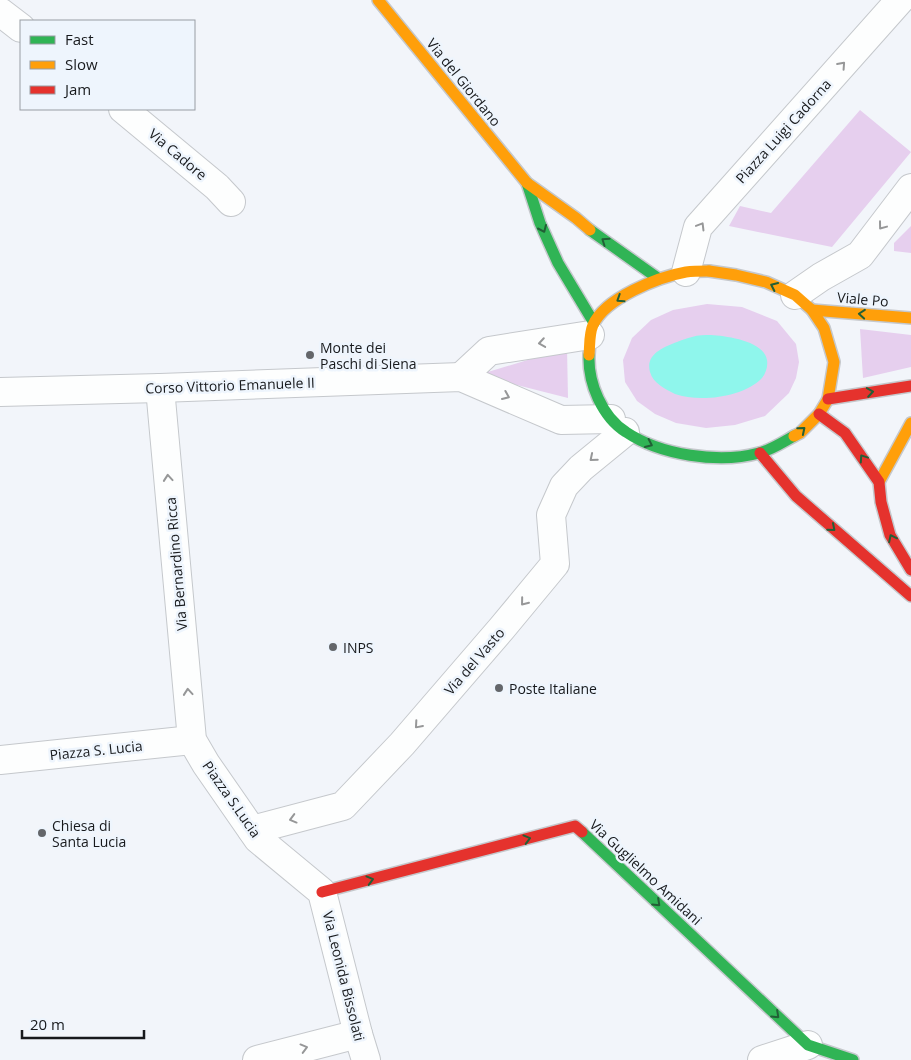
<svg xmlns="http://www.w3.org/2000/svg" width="911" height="1060" font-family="'Open Sans',sans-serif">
<rect width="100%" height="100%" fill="#f2f5fa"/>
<g fill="#e6cfee">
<polygon points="860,110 911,152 832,247 729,226 740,206 771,213"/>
<polygon points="911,226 911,253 894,251 894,243"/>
<polygon points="707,304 742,307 777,321 796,344 799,362 796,378 789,393 765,416 735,425 706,428 676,423 655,414 637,401 625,382 623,360 632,338 651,320 673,310"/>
<polygon points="860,329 911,335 911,367 863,378"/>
<polygon points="567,348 568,398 478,375"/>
</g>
<path fill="#8ff6ec" d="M711,335C727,336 764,341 767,360C768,366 766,373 762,378C744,397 700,403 675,394C665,389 653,383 650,372C645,354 664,347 677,342C682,340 687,338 692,337C698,335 705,335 711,335Z"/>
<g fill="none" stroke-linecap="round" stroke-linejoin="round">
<defs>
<g id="street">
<polyline points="0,12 21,28"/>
<polyline points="123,109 217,187 231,202"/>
<polyline points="686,272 698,227 900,0"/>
<polyline points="795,295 821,277 860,255 911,188"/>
<polyline points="461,377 489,351 590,335"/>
<polyline points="160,388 192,740 206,764 258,839 322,892 358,1034 366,1060"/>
<polyline points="0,392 160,388 461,377 561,420 611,419"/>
<polyline points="0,760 192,740"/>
<polyline points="252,830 343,806 402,744 502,628 555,564 551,515 564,486 581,468 625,432"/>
<polyline points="257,1060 358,1034"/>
<polyline points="762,1060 808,1045"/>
</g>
<g id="fast">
<polyline points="527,183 540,223 558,263 594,323"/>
<polyline points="590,230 659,279"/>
<path d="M589,355C588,383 602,417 626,432C660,455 719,464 759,453C771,450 783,442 794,436"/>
<polyline points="582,832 808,1045 853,1060"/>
</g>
<g id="slow">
<polyline points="378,0 527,183 576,218 590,230"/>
<polyline points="709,271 736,275 766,282 795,295 812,310 824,328 834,362 828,399 819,414 800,433 794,436"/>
<polyline points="812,310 911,318"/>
<path d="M589,355C590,345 589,334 593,325C605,298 658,277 686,272C693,271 701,271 709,271"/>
<polyline points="879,482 911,423"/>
</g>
<g id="jam">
<polyline points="828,399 911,386"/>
<polyline points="819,414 845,433 879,482 881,502 890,535 911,570"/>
<polyline points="760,453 796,496 911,596"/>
<polyline points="322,892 575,826 582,832"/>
</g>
</defs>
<use href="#street" stroke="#c5c8cc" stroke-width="30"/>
<use href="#fast" stroke="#c5c8cc" stroke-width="14"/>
<use href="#slow" stroke="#c5c8cc" stroke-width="14"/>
<use href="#jam" stroke="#c5c8cc" stroke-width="14"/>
<use href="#street" stroke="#fdfefe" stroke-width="28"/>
<use href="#fast" stroke="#30b455" stroke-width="11"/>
<use href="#slow" stroke="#ff9f0a" stroke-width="11"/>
<use href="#jam" stroke="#e5322d" stroke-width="11"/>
</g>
<defs><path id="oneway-chevron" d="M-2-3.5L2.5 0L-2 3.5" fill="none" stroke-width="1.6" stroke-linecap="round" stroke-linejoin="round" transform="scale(1.25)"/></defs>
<g stroke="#969798">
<use href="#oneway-chevron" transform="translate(842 65) rotate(-48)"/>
<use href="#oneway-chevron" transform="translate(701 226) rotate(-59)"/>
<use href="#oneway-chevron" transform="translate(882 226) rotate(127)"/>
<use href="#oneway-chevron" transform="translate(542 343) rotate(171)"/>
<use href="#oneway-chevron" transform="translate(506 396) rotate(23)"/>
<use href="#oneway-chevron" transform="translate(593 458) rotate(140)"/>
<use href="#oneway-chevron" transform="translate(168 478) rotate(-95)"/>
<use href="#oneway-chevron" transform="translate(524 602) rotate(129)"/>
<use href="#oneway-chevron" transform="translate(188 692) rotate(-95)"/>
<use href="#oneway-chevron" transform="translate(418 725) rotate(131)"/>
<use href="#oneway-chevron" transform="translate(293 819) rotate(165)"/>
<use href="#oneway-chevron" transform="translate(304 1048) rotate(-15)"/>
</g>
<g stroke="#225f36">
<use href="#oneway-chevron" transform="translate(543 229) rotate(66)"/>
<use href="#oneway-chevron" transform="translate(605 241) rotate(-145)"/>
<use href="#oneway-chevron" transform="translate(774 286) rotate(-155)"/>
<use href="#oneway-chevron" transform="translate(620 299) rotate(147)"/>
<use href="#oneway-chevron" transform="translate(862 314) rotate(-175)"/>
<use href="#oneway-chevron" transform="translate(870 392) rotate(-9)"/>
<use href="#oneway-chevron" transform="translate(802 430) rotate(-40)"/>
<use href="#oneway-chevron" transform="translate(649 444) rotate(25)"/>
<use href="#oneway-chevron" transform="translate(863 458) rotate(-124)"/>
<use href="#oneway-chevron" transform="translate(832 528) rotate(41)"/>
<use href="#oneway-chevron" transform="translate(892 538) rotate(-116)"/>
<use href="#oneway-chevron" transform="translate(527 839) rotate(-15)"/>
<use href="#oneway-chevron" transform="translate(370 880) rotate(-15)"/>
<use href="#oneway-chevron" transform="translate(657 903) rotate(43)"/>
<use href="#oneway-chevron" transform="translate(776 1015) rotate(43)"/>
</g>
<g fill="#64666a" stroke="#eef5fd" stroke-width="2">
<circle cx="310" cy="355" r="5"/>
<circle cx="333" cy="647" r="5"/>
<circle cx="499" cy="688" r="5"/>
<circle cx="42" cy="833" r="5"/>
</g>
<g text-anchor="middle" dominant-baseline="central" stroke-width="5" stroke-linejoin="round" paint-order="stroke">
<g font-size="14" fill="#17191c" stroke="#eef5fd">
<text transform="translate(464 82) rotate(51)">Via del Giordano</text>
<text transform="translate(783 131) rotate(-48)">Piazza Luigi Cadorna</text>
<text transform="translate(178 154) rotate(40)">Via Cadore</text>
<text transform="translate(863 299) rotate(5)">Viale Po</text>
<text transform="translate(230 385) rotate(-2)">Corso Vittorio Emanuele II</text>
<text transform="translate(176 564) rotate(-95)">Via Bernardino Ricca</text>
<text transform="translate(474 661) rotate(-49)">Via del Vasto</text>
<text transform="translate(96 750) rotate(-6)">Piazza S. Lucia</text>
<text transform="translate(232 799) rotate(55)">Piazza S.Lucia</text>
<text transform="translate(646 872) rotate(43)">Via Guglielmo Amidani</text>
<text transform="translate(344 976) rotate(76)">Via Leonida Bissolati</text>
</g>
<g font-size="14" fill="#17191c" stroke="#eef5fd" text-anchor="start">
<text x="320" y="347">Monte dei<tspan x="320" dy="16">Paschi di Siena</tspan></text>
<text x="343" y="647">INPS</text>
<text x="509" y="688">Poste Italiane</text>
<text x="52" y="825">Chiesa di<tspan x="52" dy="16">Santa Lucia</tspan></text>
</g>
</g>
<rect x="20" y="20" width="175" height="90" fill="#eef5fd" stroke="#989da3"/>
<rect x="30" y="36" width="25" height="8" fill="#30b455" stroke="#989da3"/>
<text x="65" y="45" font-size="15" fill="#17191c">Fast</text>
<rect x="30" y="61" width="25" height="8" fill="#ff9f0a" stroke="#989da3"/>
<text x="65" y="70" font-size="15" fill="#17191c">Slow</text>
<rect x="30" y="86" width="25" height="8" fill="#e5322d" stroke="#989da3"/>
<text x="65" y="95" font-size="15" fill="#17191c">Jam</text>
<path d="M22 1030v8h122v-8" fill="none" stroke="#17191c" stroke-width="2.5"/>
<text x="30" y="1030" font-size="15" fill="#17191c" stroke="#eef5fd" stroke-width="4" paint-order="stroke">20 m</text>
</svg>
